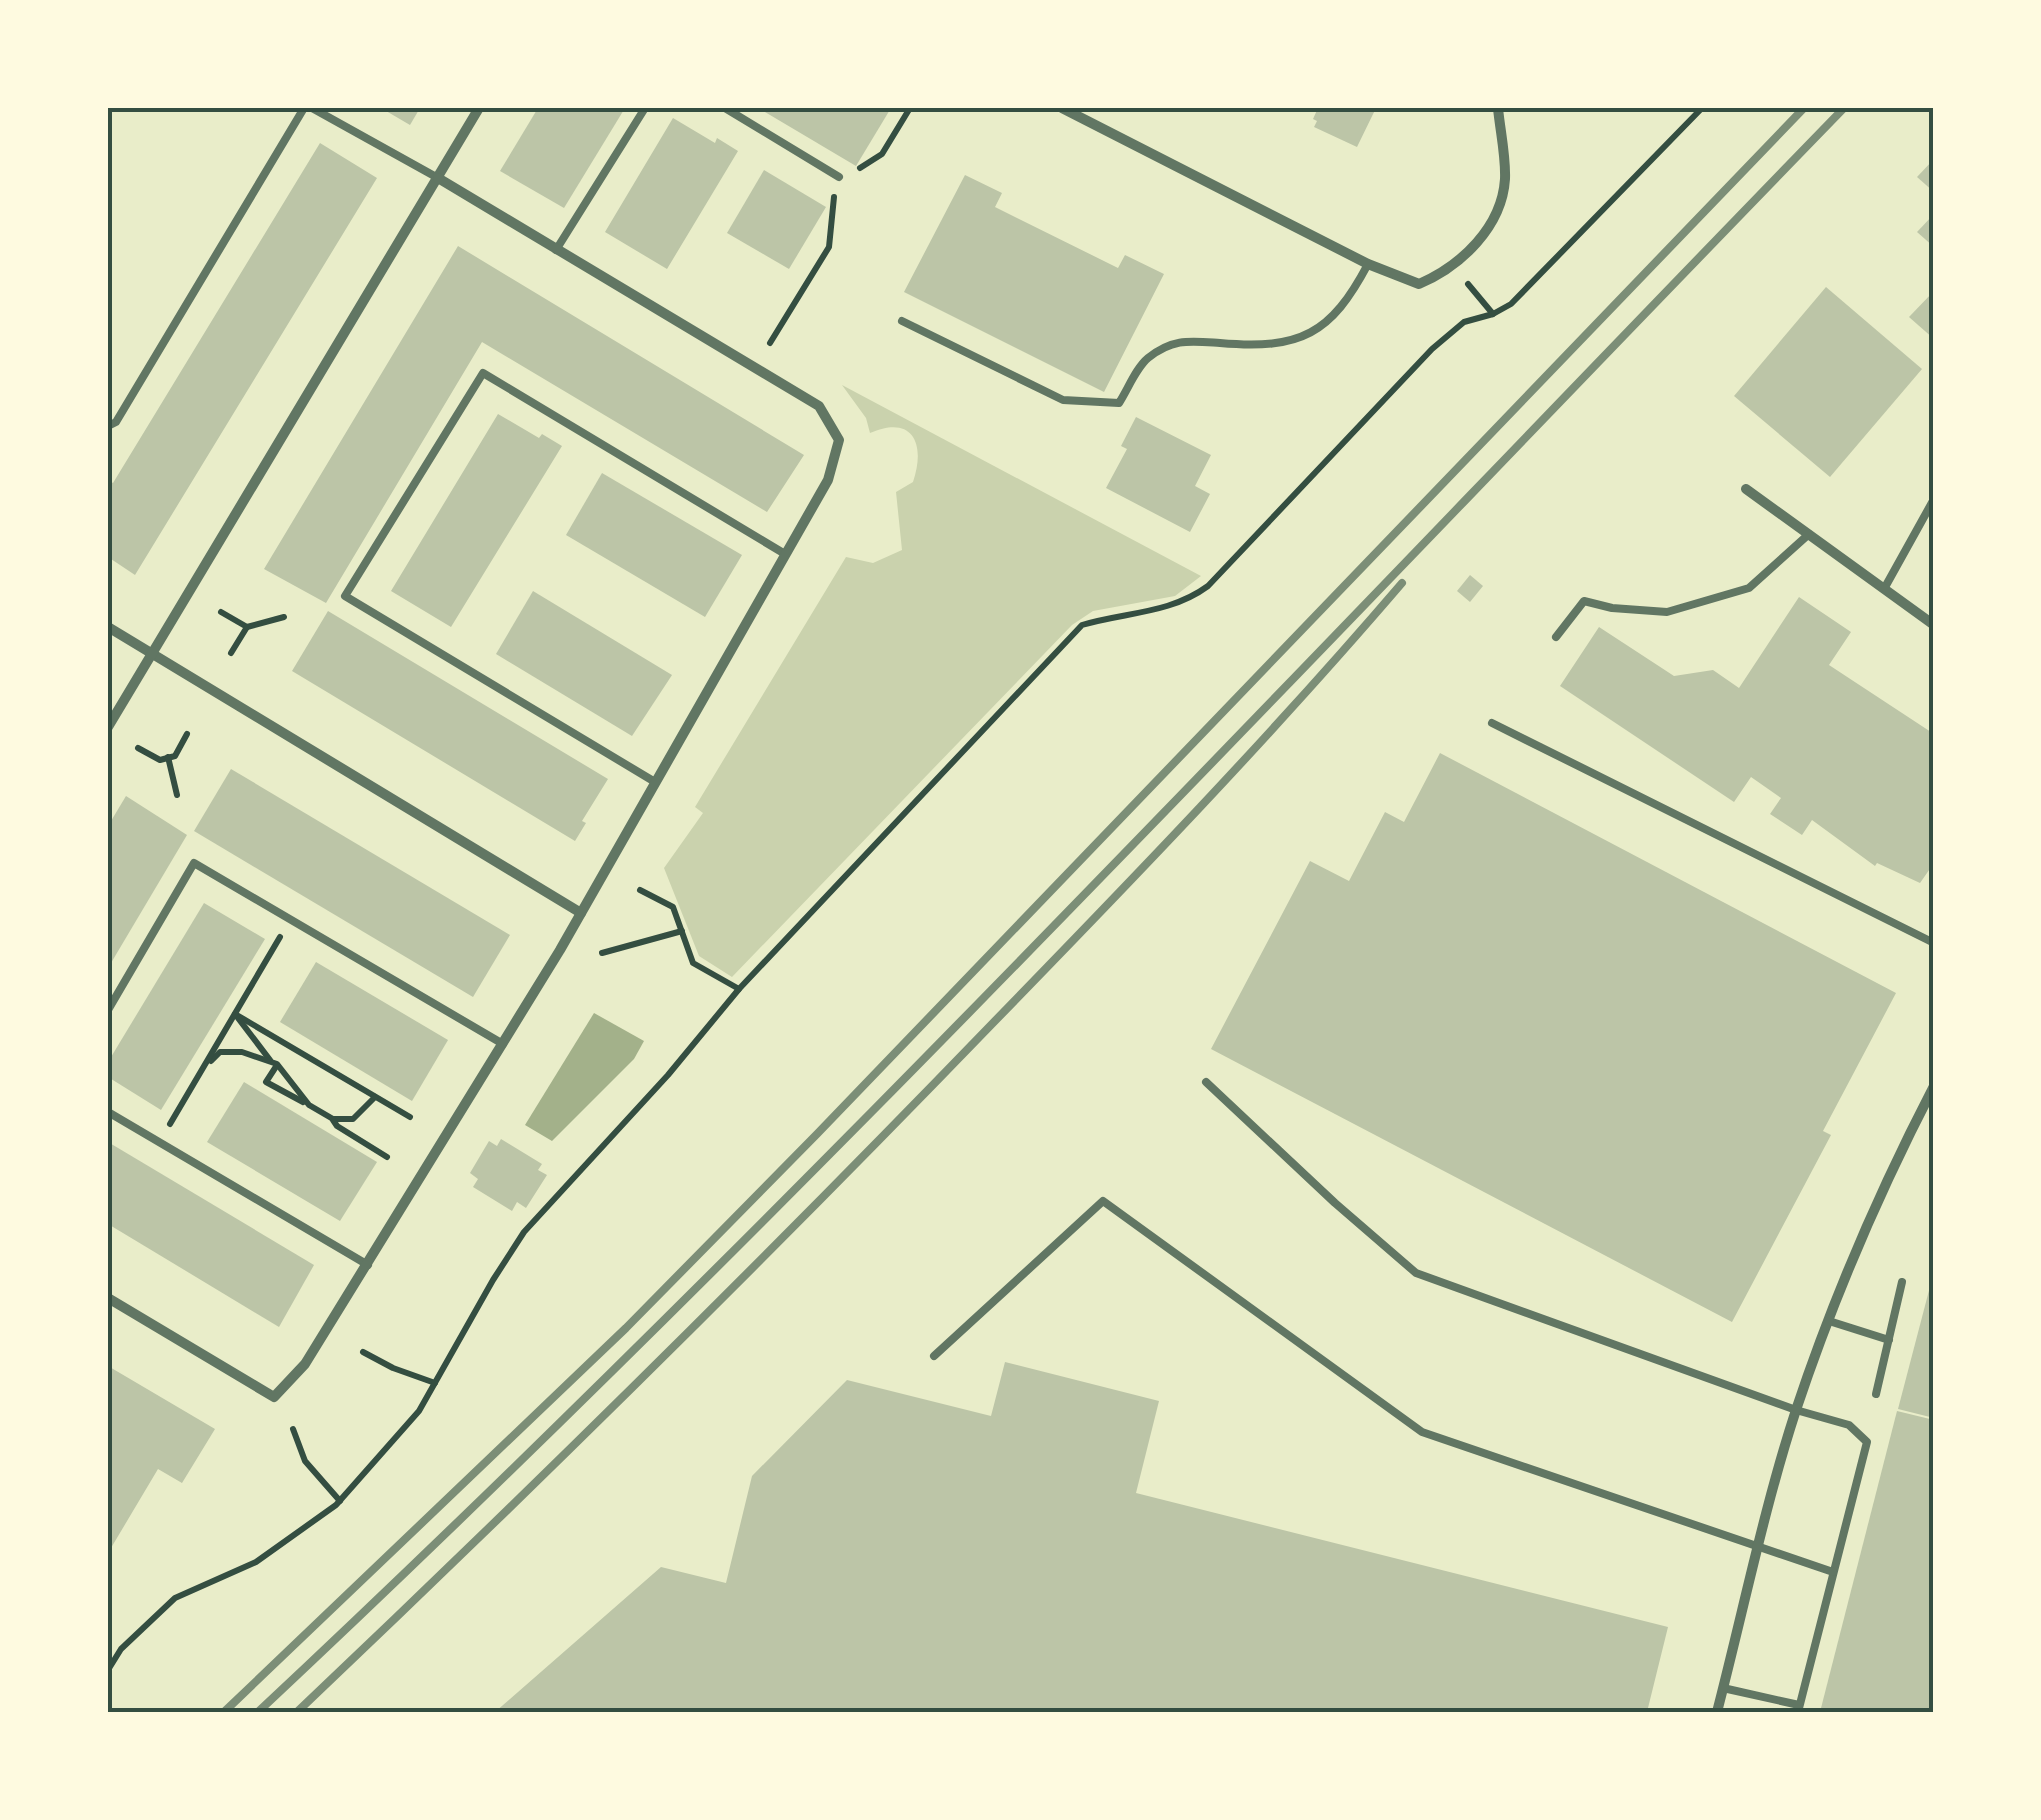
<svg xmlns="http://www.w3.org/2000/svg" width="2041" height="1820" font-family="'Exo 2',sans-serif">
<rect width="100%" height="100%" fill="#e9edc9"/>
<path fill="#cad2ad" d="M842,385L1201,576L1175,596L1093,611L1072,625L732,977L699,956L664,868L703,813L695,807L846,557L873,563L902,550L896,492L913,482C926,444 913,414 870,433L866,418Z"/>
<polygon fill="#a3b18a" points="594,1013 644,1041 634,1059 552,1141 525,1125"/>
<g fill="#bcc5a7">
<polygon points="381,108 420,108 410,125"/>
<polygon points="538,108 625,108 564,208 500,171"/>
<polygon points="758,108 891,108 856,166"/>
<polygon points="1318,108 1376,108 1357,147 1314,127 1317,121 1313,119"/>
<polygon points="673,118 715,143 717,138 738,151 667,269 605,232"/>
<polygon points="320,143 377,178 135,575 108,557 108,480 113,483"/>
<polygon points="1934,159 1934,192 1917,177"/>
<polygon points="764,170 826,207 789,269 727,233"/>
<polygon points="965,175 1002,193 995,207 1118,268 1125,255 1164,274 1104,392 904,292"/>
<polygon points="1934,214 1934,247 1917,232"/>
<polygon points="458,246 804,455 767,512 482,342 326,603 264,569"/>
<polygon points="1826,287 1922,369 1830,477 1734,396"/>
<polygon points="1934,291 1934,339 1909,317"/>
<polygon points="498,414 539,438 542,434 562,446 451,627 391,591"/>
<polygon points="1136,417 1211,455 1195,486 1210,494 1190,532 1106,488 1127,449 1121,446"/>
<polygon points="602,473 742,555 705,617 566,535"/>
<polygon points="1470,575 1483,586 1470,602 1457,591"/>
<polygon points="533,591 672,675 632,736 496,654"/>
<polygon points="1799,597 1851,632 1829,665 1934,734 1934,785 1930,789 1934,792 1934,863 1920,883 1877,863 1875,866 1812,820 1802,835 1770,814 1781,798 1751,777 1734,802 1560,686 1599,627 1674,676 1713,670 1739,688"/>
<polygon points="328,611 608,779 582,821 586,823 575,841 292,671"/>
<polygon points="1440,753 1896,993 1823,1131 1831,1135 1732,1322 1211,1049 1310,861 1349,881 1385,812 1404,822"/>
<polygon points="231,769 510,935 473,997 194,831"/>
<polygon points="126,796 187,835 108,968 108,826"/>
<polygon points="204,903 265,939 161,1110 108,1077 108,1062"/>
<polygon points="316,962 448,1040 412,1101 280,1022"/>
<polygon points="244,1082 377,1162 340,1221 207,1142"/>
<polygon points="501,1139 542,1164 538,1170 547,1175 526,1208 517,1202 512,1211 473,1187 478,1179 470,1173 489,1141 497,1146"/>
<polygon points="108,1142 314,1265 279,1327 108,1224"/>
<polygon points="1932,1279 1934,1279 1934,1418 1898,1409"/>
<polygon points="1005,1362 1159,1401 1136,1493 1668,1627 1647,1712 495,1712 661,1567 726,1583 752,1476 847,1380 991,1416"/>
<polygon points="108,1366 215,1429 182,1483 158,1469 108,1553"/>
<polygon points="1897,1411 1934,1420 1934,1712 1820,1712"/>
</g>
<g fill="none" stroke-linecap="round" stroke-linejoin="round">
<g stroke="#344e41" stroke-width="6">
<polyline points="860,168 882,154 910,108"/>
<polyline points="1468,284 1493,314"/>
<polyline points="770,343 829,247 834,197"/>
<polyline points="221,612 247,627 231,653"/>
<polyline points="247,627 284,617"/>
<polyline points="138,748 160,760 175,756 187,734"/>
<polyline points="168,757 177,795"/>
<polyline points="640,890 673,907 693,963 739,989"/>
<polyline points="602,953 682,931"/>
<polyline points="235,1014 410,1117"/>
<polyline points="238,1018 270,1060"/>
<polyline points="211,1061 220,1052 242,1052 277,1064 309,1105 333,1119 353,1119 375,1097"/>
<polyline points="277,1065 266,1082 303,1102"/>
<polyline points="333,1120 337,1126 387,1157"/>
<polyline points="170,1124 280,937"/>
<polyline points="363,1352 393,1368 435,1383"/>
<polyline points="293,1429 305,1461 340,1501"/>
<path d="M108,1670L121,1649L175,1598L256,1562L336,1505L419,1411L493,1280L524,1232L668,1075L739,989L1082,625C1125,612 1170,614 1208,586L1432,349L1464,322L1493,314L1511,304L1702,108"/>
</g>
<g stroke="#617663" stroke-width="8">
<polyline points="312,108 438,178"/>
<polyline points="725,108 839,177"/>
<polyline points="556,250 645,108"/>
<path d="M902,321L1063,400L1119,403C1128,389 1136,368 1148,358C1173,338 1190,341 1220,343C1301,350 1331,334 1368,264"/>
<polyline points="108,426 116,422 304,108"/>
<polyline points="1884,589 1934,499"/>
<polyline points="1556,637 1584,601 1612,608 1667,612 1749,588 1809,534"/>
<polyline points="1492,723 1934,943"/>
<polyline points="655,782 345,596 483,373 785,554"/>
<polyline points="108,1010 194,863 503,1044"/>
<polyline points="1206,1082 1335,1203 1416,1273 1796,1410 1849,1425 1867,1442 1798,1712"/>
<polyline points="108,1112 368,1265"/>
<polyline points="1829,1321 1889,1340"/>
<polyline points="934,1356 1103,1201 1422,1432 1833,1572"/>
<polyline points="1876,1394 1902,1282"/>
<polyline points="1723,1688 1799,1705"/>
</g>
<g stroke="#617663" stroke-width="10">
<path d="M1062,108L1368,264L1419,284C1461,266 1502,227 1505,179C1506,156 1500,130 1498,108"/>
<polyline points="1746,489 1934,625"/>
<polyline points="108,627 581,913"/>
<polyline points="108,727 479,108"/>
<polyline points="108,1298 274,1397 305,1364 560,950 828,480 839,440 819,406 438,178"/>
<path d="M1717,1712C1743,1612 1764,1508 1796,1410C1833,1299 1880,1190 1934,1086"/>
</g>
<g stroke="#7c8e77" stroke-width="8">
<polyline points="224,1712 626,1328 817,1134 1804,108"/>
<path d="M258,1712C807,1198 1320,647 1844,108"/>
<path d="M297,1712C533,1488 765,1259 991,1025C1132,880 1271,736 1402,583"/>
</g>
</g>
<rect width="2041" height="1820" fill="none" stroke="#fefae0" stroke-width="220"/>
<rect x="110" y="110" width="1821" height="1600" fill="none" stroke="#344e41" stroke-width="4"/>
</svg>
